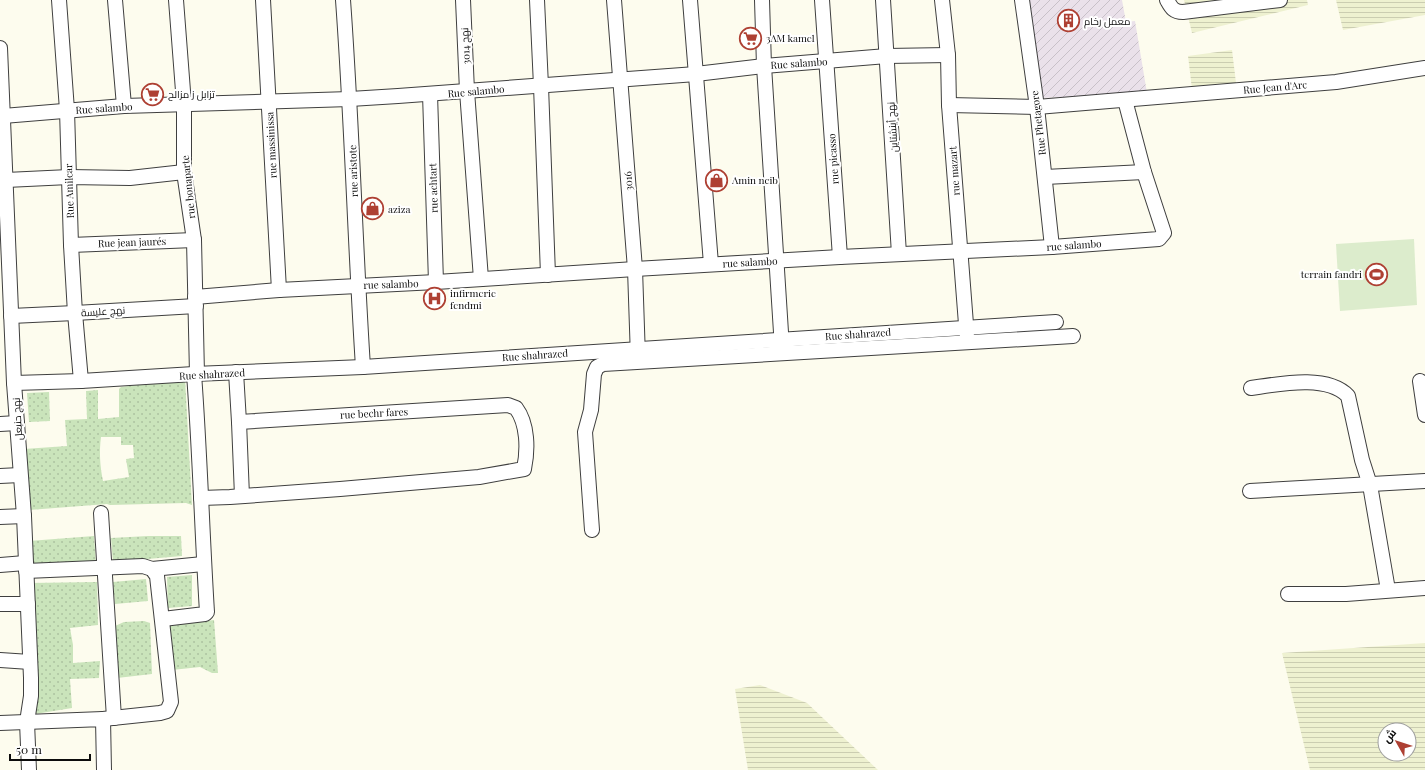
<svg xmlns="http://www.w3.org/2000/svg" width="1425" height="770" font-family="'Playfair Display',Cairo,serif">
<defs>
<pattern id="industrial-furrows" width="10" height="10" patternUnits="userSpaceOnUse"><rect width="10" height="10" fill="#eae1ea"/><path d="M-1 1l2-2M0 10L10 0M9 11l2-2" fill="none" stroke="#c8c0c8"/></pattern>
<pattern id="farmland-rules" width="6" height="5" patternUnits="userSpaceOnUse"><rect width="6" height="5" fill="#eef1d0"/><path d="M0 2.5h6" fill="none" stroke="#cbcdb1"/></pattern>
<pattern id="grass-dots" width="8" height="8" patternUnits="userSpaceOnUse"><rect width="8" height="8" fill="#cae4bb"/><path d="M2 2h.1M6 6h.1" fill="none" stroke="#acc2a0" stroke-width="1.8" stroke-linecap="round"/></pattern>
</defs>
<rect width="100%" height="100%" fill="#fdfcee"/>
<polygon fill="url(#industrial-furrows)" points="1028,0 1122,0 1126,22 1135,21 1147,93 1043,98 1041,95"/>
<g fill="url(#farmland-rules)" fill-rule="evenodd">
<polygon points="1184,0 1307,0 1308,5 1192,33"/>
<polygon points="1336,0 1425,0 1425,15 1343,30"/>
<polygon points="1232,50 1236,83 1192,89 1188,56"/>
<path d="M1425,643V770H1310L1282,653ZM1385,730H1409V754H1385Z"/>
<polygon points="760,685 807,703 878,770 748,770 735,689"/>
</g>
<g fill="url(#grass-dots)" fill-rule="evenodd">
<path d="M185,379L192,505L186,503L110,505L107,504L29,510L24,449L67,446L65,420L87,419L86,391L98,390V419L119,417V389L121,387ZM101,437H121V445H133L134,458L126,459L129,477L103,481C100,466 99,452 101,437Z"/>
<polygon points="49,392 50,421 29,422 27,393"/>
<polygon points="94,536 96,565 30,568 29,541"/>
<polygon points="148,536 181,536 182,556 113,562 111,538"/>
<polygon points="192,575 192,606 168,608 167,577"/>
<polygon points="146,579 148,601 115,604 113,582"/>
<polygon points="97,582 98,625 70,628 73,645 73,663 100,661 99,678 70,679 72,708 35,714 29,583"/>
<polygon points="214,620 218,673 212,673 200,667 172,670 169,626"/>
<polygon points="144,621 150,623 152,674 117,678 115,626 124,622"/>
</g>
<polygon fill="#dceccc" points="1414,239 1417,305 1340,311 1336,244"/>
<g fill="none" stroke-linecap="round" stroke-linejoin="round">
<defs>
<g id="minor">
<polyline points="59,0 67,110 71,245 75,313 81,381"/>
<polyline points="115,0 124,106"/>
<polyline points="176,0 184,104 184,172 194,240 197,374"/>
<polyline points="263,0 279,290"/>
<path d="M343,0C352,122 355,244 363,367"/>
<polyline points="463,0 467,91 481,279"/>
<polyline points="537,0 541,86 548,275"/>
<polyline points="614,0 635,269 638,358"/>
<polyline points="690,0 711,264"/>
<polyline points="762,0 764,66 782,348"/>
<polyline points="822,0 840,257"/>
<polyline points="883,0 899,254"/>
<polyline points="942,0 948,55 949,105 967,337"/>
<polyline points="1022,0 1037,107 1052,247"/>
<path d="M1167,0C1171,7 1173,12 1183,12L1280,0"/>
<polyline points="0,48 14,383 24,516 31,678 31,696 27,722 29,770"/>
<polyline points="430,94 436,282"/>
<polyline points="949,105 1037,107 1336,82 1425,68"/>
<polyline points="3,116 124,106 350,99 398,96 696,74 764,66 887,56 948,55"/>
<polyline points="1045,177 1144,172"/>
<polyline points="6,180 69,177 130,178 184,172"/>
<polyline points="71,245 194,240"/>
<polyline points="195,297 279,290 436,282 635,269 840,257 1052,247 1159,239 1164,233 1144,172 1125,100"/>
<polyline points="11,316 75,313 196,306"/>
<polyline points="236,372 239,422 242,496"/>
<polyline points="1420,381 1425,415"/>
<polyline points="14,383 81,381 194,374 363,367 1056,322"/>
<path d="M1251,388C1279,384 1327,374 1348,396L1362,460L1370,485L1388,590"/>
<polyline points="0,424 17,423"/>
<polyline points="0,476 20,475"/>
<polyline points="1250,491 1425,481"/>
<path d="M201,498L230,497L340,489L479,477L524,469C528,450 528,424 516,408L508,405L239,422"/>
<polyline points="101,513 114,718"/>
<polyline points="0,517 24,516"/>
<polyline points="592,530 585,432 591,410 594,374 597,367 603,364 1073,336"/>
<polyline points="0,565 25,563"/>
<polyline points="152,569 203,564"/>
<polyline points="26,571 143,566 152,569 157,576 171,702 167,711 160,713 103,719"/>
<polyline points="1288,594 1346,594 1425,588"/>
<polyline points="0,604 28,604"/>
<path d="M163,619L205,614L207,612C202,533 200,453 194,374"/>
<polyline points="0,660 30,662"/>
<polyline points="0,723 103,719 104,770"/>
</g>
</defs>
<use href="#minor" stroke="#3f3f3f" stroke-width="16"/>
<use href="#minor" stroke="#fff" stroke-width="14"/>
</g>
<defs>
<symbol id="building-ring" viewBox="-11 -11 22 22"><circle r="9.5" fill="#fff" stroke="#ae4033" stroke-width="1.5"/><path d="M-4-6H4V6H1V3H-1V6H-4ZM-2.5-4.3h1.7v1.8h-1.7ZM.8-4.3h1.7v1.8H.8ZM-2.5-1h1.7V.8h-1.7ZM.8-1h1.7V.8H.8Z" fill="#ae4033"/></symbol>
<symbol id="supermarket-ring" viewBox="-11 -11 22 22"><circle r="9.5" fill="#fff" stroke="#ae4033" stroke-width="1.5"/><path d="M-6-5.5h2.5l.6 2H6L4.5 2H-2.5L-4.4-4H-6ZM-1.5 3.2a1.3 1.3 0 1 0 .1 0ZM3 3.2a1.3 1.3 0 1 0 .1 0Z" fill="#ae4033"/></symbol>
<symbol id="shop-ring" viewBox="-11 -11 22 22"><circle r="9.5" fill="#fff" stroke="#ae4033" stroke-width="1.5"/><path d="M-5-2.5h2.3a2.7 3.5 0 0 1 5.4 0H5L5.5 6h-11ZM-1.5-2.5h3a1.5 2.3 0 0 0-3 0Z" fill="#ae4033"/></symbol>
<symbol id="stadium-ring" viewBox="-11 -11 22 22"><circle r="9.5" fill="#fff" stroke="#ae4033" stroke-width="1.5"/><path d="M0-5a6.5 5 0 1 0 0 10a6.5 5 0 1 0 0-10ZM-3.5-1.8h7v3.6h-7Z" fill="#ae4033"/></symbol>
<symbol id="hospital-ring" viewBox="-11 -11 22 22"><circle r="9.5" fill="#fff" stroke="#ae4033" stroke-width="1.5"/><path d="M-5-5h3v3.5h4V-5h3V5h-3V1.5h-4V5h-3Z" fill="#ae4033"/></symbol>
</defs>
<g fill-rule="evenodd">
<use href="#building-ring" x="1056" y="8" width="25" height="25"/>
<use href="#supermarket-ring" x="738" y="26" width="25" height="25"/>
<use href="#supermarket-ring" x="140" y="82" width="25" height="25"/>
<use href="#shop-ring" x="704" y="168" width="25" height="25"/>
<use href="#shop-ring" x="360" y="196" width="25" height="25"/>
<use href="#stadium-ring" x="1364" y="262" width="25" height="25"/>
<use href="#hospital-ring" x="422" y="286" width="25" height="25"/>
</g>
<g text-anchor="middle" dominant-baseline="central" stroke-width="4" stroke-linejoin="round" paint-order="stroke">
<g font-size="10" fill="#0c0c0c" stroke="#fff" text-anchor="start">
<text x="1084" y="21">معمل رخام</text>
<text x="766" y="38">3AM kamel</text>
<text x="168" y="94">تزابل ز مزالح</text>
<text x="732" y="180">Amin ncib</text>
<text x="388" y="209">aziza</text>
<text x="1362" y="274" text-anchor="end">terrain fandri</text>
<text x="450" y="293">infirmerie<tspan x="450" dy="12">fendmi</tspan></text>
</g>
<g font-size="10" fill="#0c0c0c" stroke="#fff">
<text transform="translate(465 46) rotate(-93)">نهج 3014</text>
<text transform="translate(799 63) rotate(-4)">Rue salambo</text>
<text transform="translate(1275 87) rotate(-5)">Rue Jean d'Arc</text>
<text transform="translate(476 91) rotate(-5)">Rue salambo</text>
<text transform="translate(104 108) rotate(-4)">Rue salambo</text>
<text transform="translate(1038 123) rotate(-97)">Rue Phetagore</text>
<text transform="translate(892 127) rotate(-94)">نهج أينشتاين</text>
<text transform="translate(271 145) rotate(-93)">rue massinissa</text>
<text transform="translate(833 159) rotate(-94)">rue picasso</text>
<text transform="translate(353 171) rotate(-92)">rue aristote</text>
<text transform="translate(954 171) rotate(-94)">rue mazart</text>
<text transform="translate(628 181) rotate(-94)">3016</text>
<text transform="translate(188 187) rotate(-96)">rue bonaparte</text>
<text transform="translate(433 188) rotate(-92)">rue achtart</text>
<text transform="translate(69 191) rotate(-92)">Rue Amilcar</text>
<text transform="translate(132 242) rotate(-2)">Rue jean jaurés</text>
<text transform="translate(1074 245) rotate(-4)">rue salambo</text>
<text transform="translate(750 262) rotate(-3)">rue salambo</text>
<text transform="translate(391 284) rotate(-2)">rue salambo</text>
<text transform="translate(103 311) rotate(-4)">نهج عليسة</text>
<text transform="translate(858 334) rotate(-4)">Rue shahrazed</text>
<text transform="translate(535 355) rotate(-4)">Rue shahrazed</text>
<text transform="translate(212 374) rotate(-3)">Rue shahrazed</text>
<text transform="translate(374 413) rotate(-3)">rue bechr fares</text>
<text transform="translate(17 419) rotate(-94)">نهج حنبعل</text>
</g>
</g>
<g transform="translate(1397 742) rotate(309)"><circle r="19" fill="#ffffff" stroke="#9e9e9e"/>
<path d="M0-3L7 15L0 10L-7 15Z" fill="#ae4033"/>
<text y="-6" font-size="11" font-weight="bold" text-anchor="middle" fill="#0c0c0c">ش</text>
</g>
<path d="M10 754v6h80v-6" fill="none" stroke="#0c0c0c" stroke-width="2"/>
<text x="16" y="754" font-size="12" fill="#0c0c0c" stroke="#ffffff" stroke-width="3" paint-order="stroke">50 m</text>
</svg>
